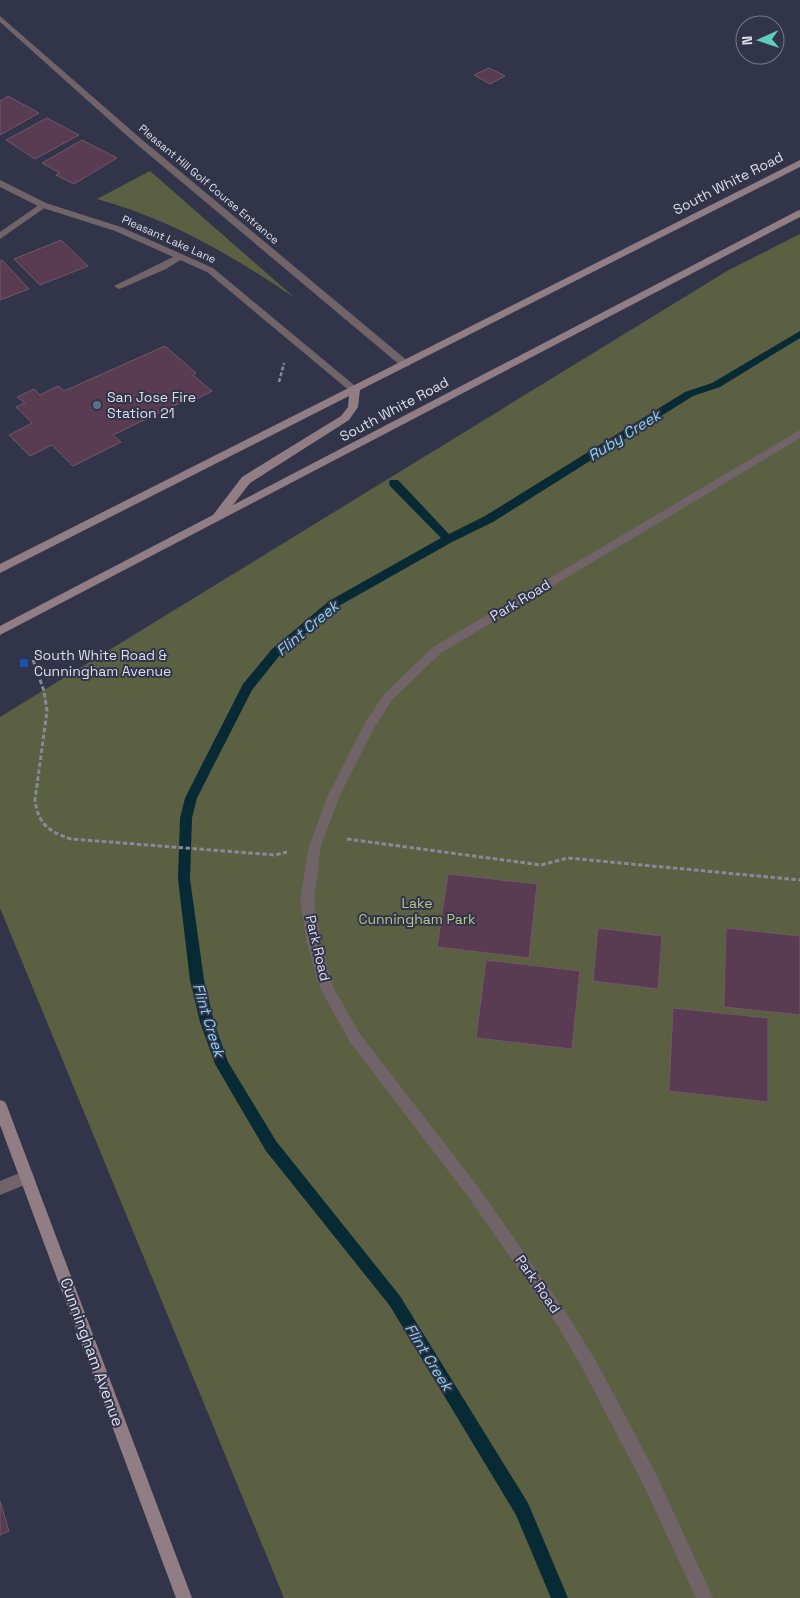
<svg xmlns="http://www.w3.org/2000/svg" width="800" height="1598" font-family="'Space Grotesk',sans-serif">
<rect width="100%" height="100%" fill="#323449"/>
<g fill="#5b6042">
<path d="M150,171L295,298C233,256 170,219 97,199Z"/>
<polygon points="800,234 800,1598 284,1598 0,908 0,717 727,271"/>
</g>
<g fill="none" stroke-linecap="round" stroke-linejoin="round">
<polygon fill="#082a34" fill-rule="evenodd" points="800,331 800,338 720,387 693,396 493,522 452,542 337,607 280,655 252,690 197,798 192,818 190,879 204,980 214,1022 228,1062 276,1141 400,1296 528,1503 568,1598 551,1598 516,1515 390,1306 266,1151 215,1064 200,1022 190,980 178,879 180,818 185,798 243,684 272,649 329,601 441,538 390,486 389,483 390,480 398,480 449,534 485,516 685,392 712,383"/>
</g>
<g fill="#593c51" stroke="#6f5968">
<polygon points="489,68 505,76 490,84 474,75"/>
<polygon points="8,96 39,113 0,135 0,101"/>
<polygon points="47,118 79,135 35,159 6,140"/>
<polygon points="82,140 117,158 74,184 56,175 60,173 42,163"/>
<polygon points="61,240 88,266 40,285 14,259"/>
<polygon points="2,260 29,289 0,300 0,261"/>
<polygon points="165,346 196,373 193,375 212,391 193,401 190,398 113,435 121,442 73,466 52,445 30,456 9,435 32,423 16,407 25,403 17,397 34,389 40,395 58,386 64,391"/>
<polygon points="448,874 537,884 529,958 437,947"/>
<polygon points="598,928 662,936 658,989 593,981"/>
<polygon points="726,928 800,936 800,1015 724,1007"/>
<polygon points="486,960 580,971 572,1049 476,1038"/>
<polygon points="673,1008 768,1018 768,1102 669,1091"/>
<polygon points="0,1501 9,1531 0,1535"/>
</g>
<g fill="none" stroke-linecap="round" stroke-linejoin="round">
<polyline stroke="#87899a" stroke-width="2.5" stroke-dasharray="4 2" stroke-linecap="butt" points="279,382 284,363"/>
<g stroke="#87899a" stroke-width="3" stroke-dasharray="4.5 2.5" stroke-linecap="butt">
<path d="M33,660L44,691L47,711L35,800C38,824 49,832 71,839L275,855L287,852"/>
<polyline points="347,839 541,865 568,858 800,880"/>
</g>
<g fill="#706469" fill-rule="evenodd">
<polygon points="0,16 140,138 409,362 409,366 401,366 134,142 0,22"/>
<polygon points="43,202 46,203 46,207 0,239 0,232"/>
<polygon points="179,254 184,257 182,259 166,269 122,288 119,289 114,286"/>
<polygon points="800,430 800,438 441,653 392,700 374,728 340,795 321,846 314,901 321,943 333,987 360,1034 479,1188 568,1316 596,1361 656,1474 713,1598 696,1598 644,1486 584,1371 558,1326 469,1198 350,1042 320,988 307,943 300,901 309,846 328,795 365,723 384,694 433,647"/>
</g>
<g fill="#706469" fill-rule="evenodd">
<polygon points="0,180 46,203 121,227 213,268 360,390 359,392 351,392 207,272 115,231 40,207 0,187"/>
<polygon points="27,1170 32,1172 34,1177 32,1182 0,1195 0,1181"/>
</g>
<g fill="#907e84" fill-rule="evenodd">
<polygon points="800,160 800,167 360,390 358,407 349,420 250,483 233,505 797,211 800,210 800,217 0,635 0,626 213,515 242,477 341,416 348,407 349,396 0,573 0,564"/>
<polygon points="0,1100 5,1102 7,1106 192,1598 176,1598 0,1125"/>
</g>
</g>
<circle fill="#5c6f8a" stroke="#323449" stroke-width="2" cx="97" cy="405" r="5"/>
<rect fill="#1a4fb4" stroke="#323449" stroke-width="2" x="19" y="658" width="10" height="10" rx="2.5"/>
<g text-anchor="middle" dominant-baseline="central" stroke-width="4" stroke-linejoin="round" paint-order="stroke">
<g font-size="11" fill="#dddfec" stroke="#323449">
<text transform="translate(209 184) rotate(40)">Pleasant Hill Golf Course Entrance</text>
<text transform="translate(169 239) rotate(24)">Pleasant Lake Lane</text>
</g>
<g font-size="14" fill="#dddfec" stroke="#323449">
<text transform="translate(728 183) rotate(-27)">South White Road</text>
<text transform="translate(394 409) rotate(-28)">South White Road</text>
<text transform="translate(520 600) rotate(-31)">Park Road</text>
<text transform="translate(318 948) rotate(77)">Park Road</text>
<text transform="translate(538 1284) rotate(55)">Park Road</text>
</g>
<g font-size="14" fill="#dddfec" stroke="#323449" text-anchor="start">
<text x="107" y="397">San Jose Fire<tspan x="107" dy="16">Station 21</tspan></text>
<text x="34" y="655">South White Road &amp;<tspan x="34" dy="16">Cunningham Avenue</tspan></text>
</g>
<g font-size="14" fill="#bbc588" stroke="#323449">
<text x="417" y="903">Lake<tspan x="417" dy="16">Cunningham Park</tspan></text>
</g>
<g font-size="15" font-style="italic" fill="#8bd6ef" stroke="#323449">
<text transform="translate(624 435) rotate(-32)">Ruby Creek</text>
<text transform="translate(307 628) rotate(-40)">Flint Creek</text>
<text transform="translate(209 1020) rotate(73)">Flint Creek</text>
<text transform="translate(429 1357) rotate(58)">Flint Creek</text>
</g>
<g font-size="16" fill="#dddfec" stroke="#323449">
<text transform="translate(92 1352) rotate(70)">Cunningham Avenue</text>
</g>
</g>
<g transform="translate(760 40) rotate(267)"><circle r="24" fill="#323449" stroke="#76788a"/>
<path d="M0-4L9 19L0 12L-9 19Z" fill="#5ccebb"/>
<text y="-8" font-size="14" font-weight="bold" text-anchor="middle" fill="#dddfec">N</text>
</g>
</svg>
